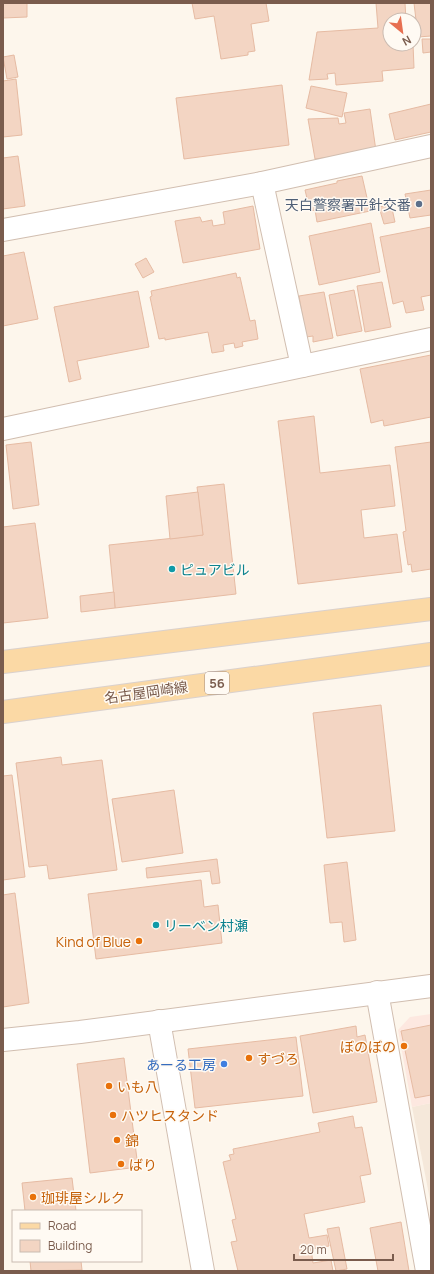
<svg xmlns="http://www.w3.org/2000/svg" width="434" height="1274" font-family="Manrope,'Noto Sans JP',sans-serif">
<rect width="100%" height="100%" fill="#fdf6ec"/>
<polygon fill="#f5e8da" points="431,1103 431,1205 412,1107"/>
<polygon fill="#fde8e0" points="431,1014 431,1103 412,1107 398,1030 410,1017"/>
<g fill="#f3d5c3" stroke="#e6bba3">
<polygon points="3,3 27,3 27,17 3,18"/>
<polygon points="192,3 266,3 269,21 251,24 255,51 248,52 248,55 221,59 214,16 195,19"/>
<polygon points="376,3 405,3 406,20 390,20 390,44 413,44 414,68 382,71 383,81 336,85 335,73 327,74 328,79 309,80 317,32 378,28"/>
<polygon points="414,3 431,3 431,36 418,37"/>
<polygon points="422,39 431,39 431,52 423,53"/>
<polygon points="14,55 18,77 7,79 3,57"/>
<polygon points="16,79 22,135 3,137 3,81"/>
<polygon points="282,85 289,145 184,159 176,98"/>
<polygon points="311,86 347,93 342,117 306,108"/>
<polygon points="431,104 431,132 395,140 389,114"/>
<polygon points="370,109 376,151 315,159 308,119 338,118 339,124 346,123 344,113"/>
<polygon points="18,156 25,206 3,209 3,158"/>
<polygon points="362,176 370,211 317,222 315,210 310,211 305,190 337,183 337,181"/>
<polygon points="431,190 431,215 410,218 405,194"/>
<polygon points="391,204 395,222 384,224 379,207"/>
<polygon points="253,206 260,249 183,263 175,221 200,217 202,222 212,220 213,226 225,224 223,212"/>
<polygon points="371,223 380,272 319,285 309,236"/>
<polygon points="431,227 431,295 421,297 424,310 406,313 403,301 393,304 380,237"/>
<polygon points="24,252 38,319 3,326 3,256"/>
<polygon points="146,258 154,272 143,278 135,264"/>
<polygon points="236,273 237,278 240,277 250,321 255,320 258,339 242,342 243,346 235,348 234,343 223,345 224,351 212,353 208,332 165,340 165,338 159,339 150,297 152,296 151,291"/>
<polygon points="382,282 391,327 365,332 357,286"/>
<polygon points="354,290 362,331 337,336 329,295"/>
<polygon points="138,291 149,347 77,361 81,379 69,382 54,307"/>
<polygon points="324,292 333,338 313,342 313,336 306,337 299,296"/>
<polygon points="431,355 431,417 384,426 383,420 371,423 360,369"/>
<polygon points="314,416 320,473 390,465 395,506 361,510 364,538 397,534 402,572 298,584 278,421"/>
<polygon points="31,442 39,505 13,509 6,445"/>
<polygon points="431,442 431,569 412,572 411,564 408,565 403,532 406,531 395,447"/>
<polygon points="224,484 236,594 115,608 109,545 203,535 197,487"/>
<polygon points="198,492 203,535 170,539 166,496"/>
<polygon points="35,523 48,618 3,623 3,527"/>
<polygon points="114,592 115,608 81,612 80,596"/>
<polygon points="381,705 395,831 327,838 313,713"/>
<polygon points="61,757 62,765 102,760 117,870 49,879 47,865 29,867 16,763"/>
<polygon points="12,775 25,877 3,880 3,776"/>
<polygon points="174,790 183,853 122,862 112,799"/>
<polygon points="217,859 220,883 212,884 210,871 147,878 146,868"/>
<polygon points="347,862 356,940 344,942 342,922 330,923 324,865"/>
<polygon points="201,880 204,907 218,905 222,943 96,959 88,894"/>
<polygon points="15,893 29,1003 3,1007 3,895"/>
<polygon points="431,1025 431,1095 415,1098 401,1031"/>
<polygon points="356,1026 357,1037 365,1035 377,1102 313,1113 300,1036"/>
<polygon points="296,1037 303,1096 195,1108 188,1049"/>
<polygon points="124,1058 138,1167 90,1173 77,1064"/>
<polygon points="353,1116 355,1128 362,1127 371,1174 360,1176 365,1202 304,1214 309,1238 327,1235 329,1246 311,1249 313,1263 331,1260 333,1271 238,1271 231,1242 237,1241 232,1220 236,1219 223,1162 231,1160 229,1155 234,1154 233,1149 320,1132 318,1123"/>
<polygon points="72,1178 76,1211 25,1211 22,1183"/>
<polygon points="401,1222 409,1271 378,1271 370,1228"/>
<polygon points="339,1227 347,1269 336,1271 327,1229"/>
<polygon points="30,1261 81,1261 82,1270 31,1271"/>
</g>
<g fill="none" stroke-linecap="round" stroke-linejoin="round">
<defs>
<g id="street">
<polyline points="262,183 302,366"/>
<polyline points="3,230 262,183 431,146"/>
<polyline points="3,429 431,339"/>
<polyline points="377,992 427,1271"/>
<polyline points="159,1021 203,1271"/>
<polyline points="3,1040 80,1032 431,986"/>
</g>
<g id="primary">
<polyline points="3,662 431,609"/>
<polyline points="3,712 431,654"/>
</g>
</defs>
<use href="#street" stroke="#d1beb0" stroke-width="24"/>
<use href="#primary" stroke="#dad1cd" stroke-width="24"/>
<use href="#street" stroke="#fff" stroke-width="22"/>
<use href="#primary" stroke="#fbd9a5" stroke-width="22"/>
</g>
<circle fill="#5c6f8a" stroke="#fffaf3" stroke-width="1.5" cx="419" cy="204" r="4"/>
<g fill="#0f9aa8" stroke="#fffaf3" stroke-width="1.5">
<circle cx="172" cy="569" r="4"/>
<circle cx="156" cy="925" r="4"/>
</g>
<g fill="#e8710a" stroke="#fffaf3" stroke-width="1.5">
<circle cx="139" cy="941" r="4"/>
<circle cx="404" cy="1046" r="4"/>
<circle cx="249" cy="1058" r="4"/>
<circle cx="109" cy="1086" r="4"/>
<circle cx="113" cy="1115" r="4"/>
<circle cx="117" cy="1140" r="4"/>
<circle cx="121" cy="1164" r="4"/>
<circle cx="33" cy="1197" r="4"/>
</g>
<circle fill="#3f7fe0" stroke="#fffaf3" stroke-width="1.5" cx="224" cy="1064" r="4"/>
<g text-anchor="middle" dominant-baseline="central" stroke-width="3" stroke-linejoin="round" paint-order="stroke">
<rect fill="#fffaf3" stroke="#a28b7f" stroke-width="1" x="205" y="672" width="24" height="22" rx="3"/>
<g font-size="13" font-weight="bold" fill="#7a5c4d">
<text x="217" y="683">56</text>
</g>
<g font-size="14" fill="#4e5e75" stroke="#fffaf3" text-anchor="end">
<text x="411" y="204">天白警察署平針交番</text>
</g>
<g font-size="14" fill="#0d838f" stroke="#fffaf3" text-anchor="start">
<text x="180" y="569">ピュアビル</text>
<text x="164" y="925">リーベン村瀬</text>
</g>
<g font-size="14" fill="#7a5c4d" stroke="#fffaf3">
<text transform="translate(146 692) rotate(-8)">名古屋岡崎線</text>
</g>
<g font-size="14" fill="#c56008" stroke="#fffaf3" text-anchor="start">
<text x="131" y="941" text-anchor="end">Kind of Blue</text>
<text x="396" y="1046" text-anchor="end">ぼのぼの</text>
<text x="257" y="1058">すづろ</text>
<text x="117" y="1086">いも八</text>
<text x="121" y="1115">ハツヒスタンド</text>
<text x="125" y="1140">錦</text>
<text x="129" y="1164">ばり</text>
<text x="41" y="1197">珈琲屋シルク</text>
</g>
<g font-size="14" fill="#366cbe" stroke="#fffaf3" text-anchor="end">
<text x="216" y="1064">あーる工房</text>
</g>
</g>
<rect width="434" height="1274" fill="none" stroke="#7a5c4d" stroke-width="8"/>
<rect x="12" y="1210" width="130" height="52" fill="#fffaf3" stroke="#cabbb1"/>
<rect x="20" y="1223" width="20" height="6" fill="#fbd9a5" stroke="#cabbb1"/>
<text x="48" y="1230" font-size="12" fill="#7a5c4d">Road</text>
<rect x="20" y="1240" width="20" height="12" fill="#f3d5c3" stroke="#cabbb1"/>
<text x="48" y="1250" font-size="12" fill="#7a5c4d">Building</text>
<g transform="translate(402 32) rotate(151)"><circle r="19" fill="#fffaf3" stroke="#cabbb1"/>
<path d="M0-3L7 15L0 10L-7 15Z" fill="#e76f51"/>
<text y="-6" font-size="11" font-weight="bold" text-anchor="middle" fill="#7a5c4d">N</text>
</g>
<path d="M294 1254v6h99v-6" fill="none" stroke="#7a5c4d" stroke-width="2"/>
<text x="300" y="1254" font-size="12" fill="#7a5c4d" stroke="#fffaf3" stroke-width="3" paint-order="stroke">20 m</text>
</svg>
